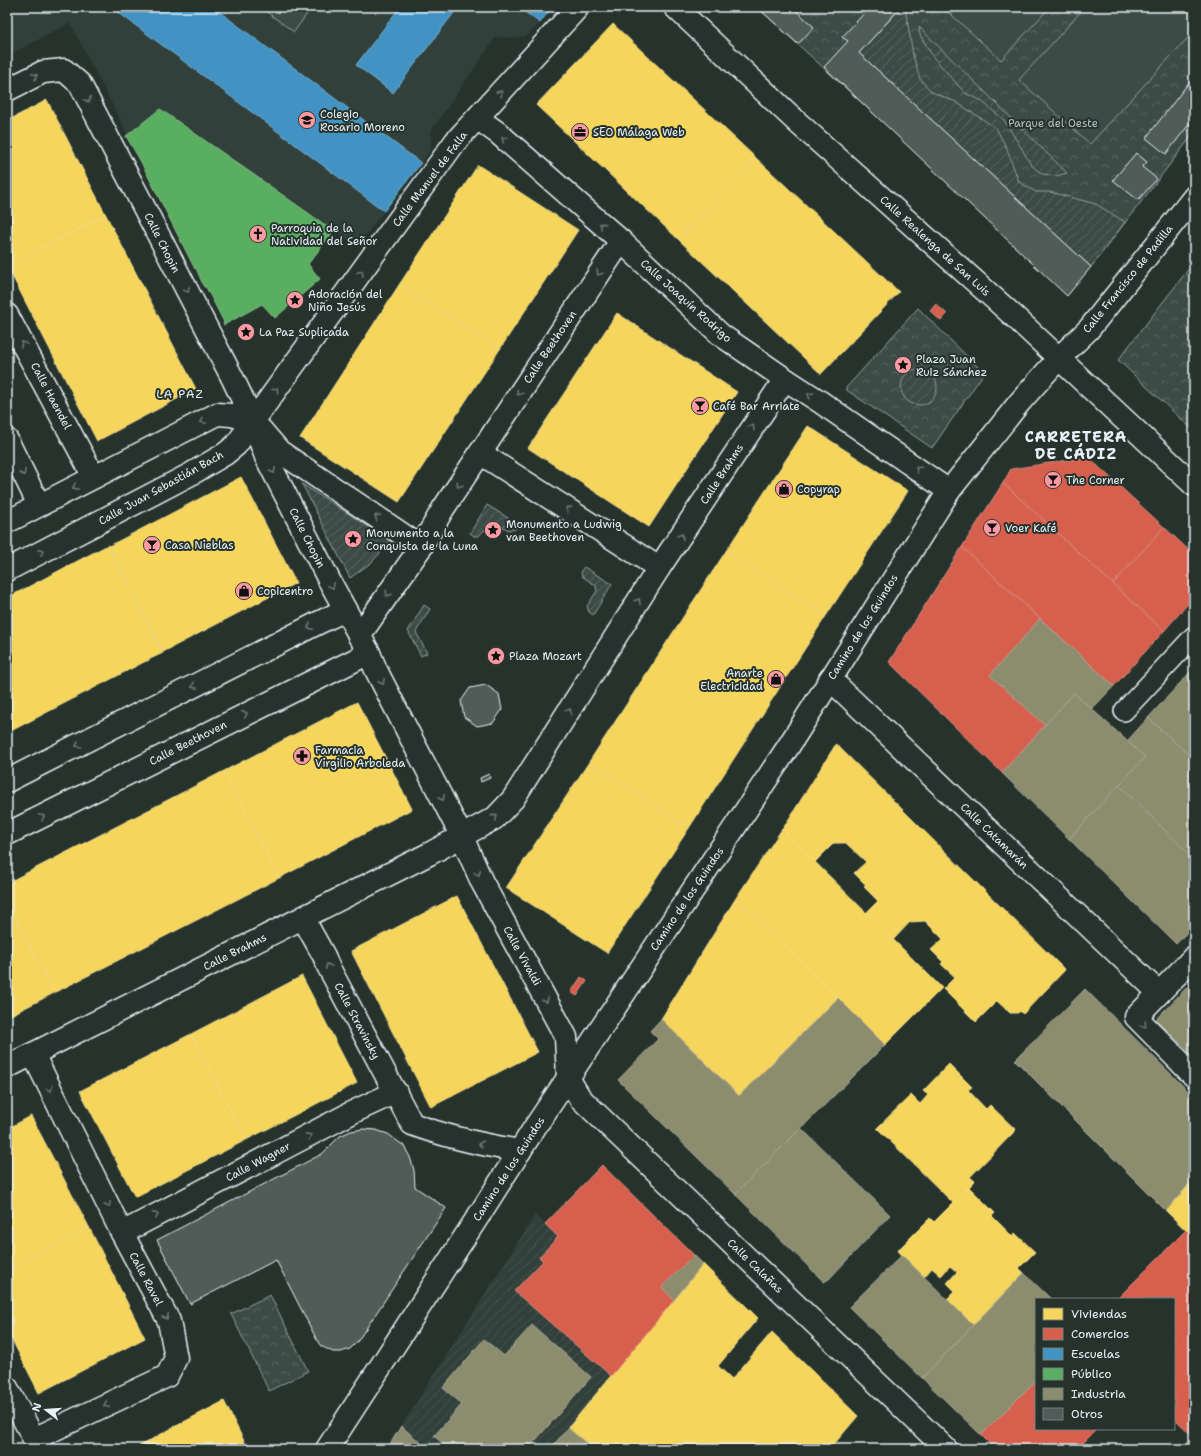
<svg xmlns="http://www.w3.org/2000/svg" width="1201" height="1456" font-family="'Shantell Sans',sans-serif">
<defs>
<pattern id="industrial-furrows" width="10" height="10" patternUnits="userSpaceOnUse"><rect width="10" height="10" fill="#333f3a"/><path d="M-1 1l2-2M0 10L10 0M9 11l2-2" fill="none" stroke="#47524e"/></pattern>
<pattern id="park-crowns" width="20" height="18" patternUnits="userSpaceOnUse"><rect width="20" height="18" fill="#3e4b47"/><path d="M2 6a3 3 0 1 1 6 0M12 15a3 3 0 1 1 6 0" fill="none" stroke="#5a6562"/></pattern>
<pattern id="garden-furrows" width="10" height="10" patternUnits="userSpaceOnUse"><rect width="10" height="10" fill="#3e4b47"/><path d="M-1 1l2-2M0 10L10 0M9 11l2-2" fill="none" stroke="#5a6562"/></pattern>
</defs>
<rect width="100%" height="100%" fill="#26332d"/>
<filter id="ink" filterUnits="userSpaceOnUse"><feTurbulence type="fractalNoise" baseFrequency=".025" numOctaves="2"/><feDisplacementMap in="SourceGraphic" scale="8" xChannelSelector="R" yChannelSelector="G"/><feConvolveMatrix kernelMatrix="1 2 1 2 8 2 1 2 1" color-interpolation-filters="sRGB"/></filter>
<g filter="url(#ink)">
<polygon fill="#333f3a" points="7,7 552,7 540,23 526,36 514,38 496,37 431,131 431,149 421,163 364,237 348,240 160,109 128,135 70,23 7,56"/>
<polygon fill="url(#industrial-furrows)" points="602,1165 758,1318 721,1363 701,1345 714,1449 387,1449 535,1215 545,1224"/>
<g fill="url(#park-crowns)" stroke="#939ea0">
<polygon points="757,7 1194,7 1194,133 1091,267 899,137"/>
<polygon points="1194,262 1194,431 1118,360"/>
<polygon points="918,308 984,373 932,448 845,389"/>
<polygon points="270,1295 308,1371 269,1391 231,1314"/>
</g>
<g fill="url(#garden-furrows)" stroke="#939ea0">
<polygon points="901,7 905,7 913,55 920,79 932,92 956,102 996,128 1006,147 1019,182 1036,192 1050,192 1096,204 1125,222 1091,267 859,53"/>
<polygon points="919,27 1067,173 1056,176 1042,174 1031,165 1022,149 1004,120 980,100 965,93 933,57 920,35"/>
<circle cx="919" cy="387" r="18"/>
<polygon points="302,484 391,541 372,562 350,578"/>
<polygon points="487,505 518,524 516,529 509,530 503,527 494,534 484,530 479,536 474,536 470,533"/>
<polygon points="584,567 612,584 593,615 589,612 587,606 597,591 596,586 582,576 581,571"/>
<polygon points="424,605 430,609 416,632 427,653 421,656 408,631"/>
</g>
<g fill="#3e4b47" stroke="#939ea0">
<polygon points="260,7 312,7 294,32"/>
<polygon points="943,7 1050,7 1001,60"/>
<polygon points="1085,7 1194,7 1194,31 1090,144 1019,80"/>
</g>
<g fill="#f6d55c" stroke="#f2dd8b">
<polygon points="613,24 756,158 679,240 536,105"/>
<polygon points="47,100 106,215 7,266 7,121"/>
<polygon points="756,158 899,292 821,374 679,240"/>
<polygon points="478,165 578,230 500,349 399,285"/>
<polygon points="106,215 196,389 97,441 7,266"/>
<polygon points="399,285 500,349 399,502 300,438"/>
<polygon points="617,313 737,392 649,527 528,448"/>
<polygon points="808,426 908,491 826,616 726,551"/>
<polygon points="241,477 296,583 163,652 109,546"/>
<polygon points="108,545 163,653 148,660 148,661 146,661 7,733 7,598"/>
<polygon points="726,551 826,616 689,828 589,762"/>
<polygon points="357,702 412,809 279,878 224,771"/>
<polygon points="836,744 1065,970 1023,1014 1020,1011 1018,1013 1010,1013 997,1001 976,1022 943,989 955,977 941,964 943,962 931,950 943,939 925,921 910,922 893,940 866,913 878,901 864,887 866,885 854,873 866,862 846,843 834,843 815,862 782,830"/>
<polygon points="589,762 689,828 607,953 506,888"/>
<polygon points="224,771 279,878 54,993 7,901 7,883"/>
<polygon points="782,829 942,988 885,1045 736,898"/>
<polygon points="457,896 538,1052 431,1107 351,951"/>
<polygon points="736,898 838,998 739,1096 661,1019"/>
<polygon points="7,901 54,993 7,1017"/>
<polygon points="302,976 357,1083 246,1140 191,1034"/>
<polygon points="191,1034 246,1140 135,1197 80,1091"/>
<polygon points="949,1064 972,1087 968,1090 986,1109 990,1105 1016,1130 970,1177 975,1181 953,1203 877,1128 911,1095 920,1104 928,1095 923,1091"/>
<polygon points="31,1116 89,1227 7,1270 7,1129"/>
<polygon points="1194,1178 1194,1238 1166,1211"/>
<polygon points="969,1187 995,1213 992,1216 1012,1236 1015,1233 1035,1252 1019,1268 1024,1273 973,1325 947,1299 955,1291 947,1283 957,1272 950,1266 941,1276 932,1268 924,1277 897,1251 930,1218 934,1222"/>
<polygon points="89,1227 145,1338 39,1393 7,1330 7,1270"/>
<polygon points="703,1264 758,1318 718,1366 732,1379 772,1332 858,1416 830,1449 593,1449 568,1428"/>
<polygon points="224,1401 248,1449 134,1449 176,1426"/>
</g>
<g fill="#d6604d" stroke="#db8c80">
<polygon points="936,304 947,314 941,321 930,311"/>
<polygon points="1088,457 1164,527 1113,584 1003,483 1011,469"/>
<polygon points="1003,483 1164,631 1114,686 962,547"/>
<polygon points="1164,527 1194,555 1194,597 1164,631 1113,584"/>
<polygon points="962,547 1040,619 990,675 1045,725 1002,773 889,662"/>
<polygon points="581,977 587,981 577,996 571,992"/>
<polygon points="602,1165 694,1255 662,1287 674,1300 611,1376 514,1291 543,1261 539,1257 558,1237 545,1224"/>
<polygon points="1186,1230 1194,1238 1194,1437 1174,1418 1174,1299 1117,1299"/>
<polygon points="1036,1380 1036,1429 1097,1429 1077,1449 995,1449 981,1435"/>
</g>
<g fill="#4393c3" stroke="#74afd3">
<polygon points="111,7 213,7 421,163 384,211"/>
<polygon points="400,7 452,7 456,10 393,93 356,65"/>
<polygon points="518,7 552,7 540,23"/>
</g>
<polygon fill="#5aae61" stroke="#85c28e" points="160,109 334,231 308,264 320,279 275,318 262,304 224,325 223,323 224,322 206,287 204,287 196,268 195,269 140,160 126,136"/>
<g fill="#8c8c6e" stroke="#a8aa97">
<polygon points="1040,619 1114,686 1092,709 1074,693 1045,725 990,675"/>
<polygon points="1194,668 1194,760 1148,718"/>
<polygon points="1074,693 1145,757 1069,839 1002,773"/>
<polygon points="1148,718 1194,760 1194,859 1119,785 1145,757 1127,741"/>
<polygon points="1119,785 1194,859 1194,925 1176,944 1069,839"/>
<polygon points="1194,980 1194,1057 1156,1019"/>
<polygon points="1085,989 1194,1097 1194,1178 1166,1211 1015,1060"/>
<polygon points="838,998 885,1045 735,1194 618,1080 658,1039 650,1031 661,1019 739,1096"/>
<polygon points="801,1128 890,1215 829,1279 824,1282 735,1194"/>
<polygon points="694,1255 703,1264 674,1300 662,1287"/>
<polygon points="902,1255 973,1325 922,1378 849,1307"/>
<polygon points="1024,1273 1051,1299 1036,1299 1036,1380 981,1435 922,1378"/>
<polygon points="532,1325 591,1377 528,1449 449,1449 434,1436 462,1404 443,1388 484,1339 504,1356"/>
<polygon points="401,1426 428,1449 387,1449"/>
<polygon points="568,1428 593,1449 550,1449"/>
</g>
<g fill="#505c59" stroke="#e8f1f8">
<polygon points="757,7 792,7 814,27 798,44"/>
<polygon points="870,7 901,7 859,53 1091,267 1067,296 824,67 848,41 842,37"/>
<polygon points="1194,76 1194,118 1166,154 1146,138"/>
<polygon points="1136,153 1147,162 1142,167 1157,179 1138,200 1113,180"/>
<polygon points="486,685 499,694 502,710 493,723 477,726 464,717 461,701 470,688"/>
<polygon points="489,774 490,778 481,782 480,778"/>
<polygon points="363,1129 376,1130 388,1134 404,1146 410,1157 414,1170 415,1187 446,1208 357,1342 350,1349 341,1352 333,1352 321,1346 318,1342 276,1260 190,1304 157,1240 322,1154 340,1136 351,1131"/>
</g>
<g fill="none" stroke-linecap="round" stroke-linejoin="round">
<defs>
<polyline id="service" points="1124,711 1194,636"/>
<g id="minor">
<polyline points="7,90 43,72 64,70 80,84 232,377 253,421 266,457 329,580 369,653 376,670 462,837 482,882 566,1037 568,1078 580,1098 946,1449"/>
<polyline points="477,118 498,133 621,241 721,335 785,379 819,401 949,491"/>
<polyline points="7,315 94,477"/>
<polyline points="261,430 279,451 421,547"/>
<polyline points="7,440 39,505"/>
<polyline points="480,453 659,568"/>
<polyline points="7,522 217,414 231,415 253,421"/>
<polyline points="7,570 191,474 225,454 236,445 455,142 578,7"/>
<polyline points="359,636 421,547 443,509 621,241"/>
<polyline points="830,679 1159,993"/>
<polyline points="7,781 316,624 345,610"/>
<polyline points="7,834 369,653"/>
<path d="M303,918L324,956L328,966L412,1124C447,1137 483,1145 520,1151"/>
<polyline points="1194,957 1136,1017 1194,1076"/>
<polyline points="7,1067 429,854 495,818 513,799 659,568 785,379"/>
<polyline points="122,1233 353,1112 396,1092"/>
<polyline points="7,1388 34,1439 167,1376 176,1358 169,1321 122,1233 33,1054"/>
<polyline points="327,1449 481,1212 535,1127 568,1078 788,747 949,491 1019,403 1059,358 1089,329 1194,197"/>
</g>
<polyline id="tertiary" points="675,7 797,122 1017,319 1194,485"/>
</defs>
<use href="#service" stroke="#e8f1f8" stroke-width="22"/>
<use href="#minor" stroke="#e8f1f8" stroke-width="25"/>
<use href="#tertiary" stroke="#e8f1f8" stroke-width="25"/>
<use href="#service" stroke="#26332d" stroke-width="19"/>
<use href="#minor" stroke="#26332d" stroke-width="22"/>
<use href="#tertiary" stroke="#26332d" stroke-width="22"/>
</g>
<defs><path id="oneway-chevron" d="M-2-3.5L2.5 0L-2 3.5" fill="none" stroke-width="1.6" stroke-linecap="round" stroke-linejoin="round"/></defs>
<g stroke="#6a7674">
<use href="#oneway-chevron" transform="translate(35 76) rotate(-27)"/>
<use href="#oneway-chevron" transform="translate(500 93) rotate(-48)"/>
<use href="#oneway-chevron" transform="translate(88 100) rotate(63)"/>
<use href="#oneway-chevron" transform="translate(504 139) rotate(-139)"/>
<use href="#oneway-chevron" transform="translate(602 225) rotate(-139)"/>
<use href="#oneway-chevron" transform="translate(361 273) rotate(-54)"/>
<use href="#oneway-chevron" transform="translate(599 273) rotate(124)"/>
<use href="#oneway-chevron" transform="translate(187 290) rotate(63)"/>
<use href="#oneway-chevron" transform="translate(23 344) rotate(-118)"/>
<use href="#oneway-chevron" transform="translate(276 390) rotate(-54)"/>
<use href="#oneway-chevron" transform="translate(519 393) rotate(124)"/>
<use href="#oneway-chevron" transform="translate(810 395) rotate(-148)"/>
<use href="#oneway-chevron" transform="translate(203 421) rotate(153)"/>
<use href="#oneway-chevron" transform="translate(752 427) rotate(-57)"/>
<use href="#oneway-chevron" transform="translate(918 469) rotate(-145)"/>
<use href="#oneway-chevron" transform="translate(273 471) rotate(63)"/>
<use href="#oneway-chevron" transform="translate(23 473) rotate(64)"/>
<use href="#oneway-chevron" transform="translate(459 485) rotate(123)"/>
<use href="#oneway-chevron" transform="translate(75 487) rotate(153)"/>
<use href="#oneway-chevron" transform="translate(568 509) rotate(-147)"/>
<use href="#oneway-chevron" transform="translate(377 517) rotate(-146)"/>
<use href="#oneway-chevron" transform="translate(681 536) rotate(-57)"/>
<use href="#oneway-chevron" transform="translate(41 552) rotate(-27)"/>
<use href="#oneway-chevron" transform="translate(332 586) rotate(62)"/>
<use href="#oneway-chevron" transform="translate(388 594) rotate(125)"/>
<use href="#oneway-chevron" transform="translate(638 601) rotate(-58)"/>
<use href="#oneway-chevron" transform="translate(310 627) rotate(153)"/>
<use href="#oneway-chevron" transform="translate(382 682) rotate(63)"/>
<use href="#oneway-chevron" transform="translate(194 686) rotate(153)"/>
<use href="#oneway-chevron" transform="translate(569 711) rotate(-58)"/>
<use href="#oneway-chevron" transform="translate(245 714) rotate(-27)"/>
<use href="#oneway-chevron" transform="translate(78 745) rotate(153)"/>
<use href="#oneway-chevron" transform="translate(442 798) rotate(63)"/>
<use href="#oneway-chevron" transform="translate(42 817) rotate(-27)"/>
<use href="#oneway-chevron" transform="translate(495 817) rotate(-40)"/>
<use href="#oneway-chevron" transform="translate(478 873) rotate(66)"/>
<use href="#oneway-chevron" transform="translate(328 966) rotate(-114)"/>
<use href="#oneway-chevron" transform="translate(546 1000) rotate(61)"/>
<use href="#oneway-chevron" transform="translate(1144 1025) rotate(45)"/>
<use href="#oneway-chevron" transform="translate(50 1089) rotate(64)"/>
<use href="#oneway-chevron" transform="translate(309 1136) rotate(-28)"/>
<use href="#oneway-chevron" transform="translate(481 1144) rotate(-166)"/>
<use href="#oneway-chevron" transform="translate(108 1205) rotate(64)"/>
<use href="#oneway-chevron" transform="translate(156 1215) rotate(-28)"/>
<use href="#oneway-chevron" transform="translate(166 1317) rotate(64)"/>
<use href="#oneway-chevron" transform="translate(106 1405) rotate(155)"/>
</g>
</g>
<defs>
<symbol id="school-disc" viewBox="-11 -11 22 22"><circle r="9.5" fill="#ff9aa2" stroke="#26332d"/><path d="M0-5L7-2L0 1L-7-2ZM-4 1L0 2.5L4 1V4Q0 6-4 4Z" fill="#111"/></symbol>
<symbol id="office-disc" viewBox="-11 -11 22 22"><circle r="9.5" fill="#ff9aa2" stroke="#26332d"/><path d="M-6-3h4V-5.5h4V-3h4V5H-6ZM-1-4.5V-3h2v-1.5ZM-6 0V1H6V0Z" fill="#111"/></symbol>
<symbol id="church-disc" viewBox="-11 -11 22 22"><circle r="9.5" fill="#ff9aa2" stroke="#26332d"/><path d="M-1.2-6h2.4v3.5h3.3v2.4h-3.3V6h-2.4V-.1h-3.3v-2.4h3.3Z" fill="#111"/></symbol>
<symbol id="sight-disc" viewBox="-11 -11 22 22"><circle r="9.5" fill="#ff9aa2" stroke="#26332d"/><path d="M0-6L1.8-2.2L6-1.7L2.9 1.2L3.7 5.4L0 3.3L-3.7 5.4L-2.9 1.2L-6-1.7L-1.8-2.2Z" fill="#111"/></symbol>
<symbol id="bar-disc" viewBox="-11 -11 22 22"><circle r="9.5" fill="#ff9aa2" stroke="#26332d"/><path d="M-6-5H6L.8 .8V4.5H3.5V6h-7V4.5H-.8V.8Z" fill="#111"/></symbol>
<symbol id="shop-disc" viewBox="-11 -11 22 22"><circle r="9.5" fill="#ff9aa2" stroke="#26332d"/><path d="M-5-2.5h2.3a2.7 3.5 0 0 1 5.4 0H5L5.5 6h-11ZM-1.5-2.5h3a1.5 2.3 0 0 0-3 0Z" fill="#111"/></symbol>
<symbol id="pharmacy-disc" viewBox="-11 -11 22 22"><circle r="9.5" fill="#ff9aa2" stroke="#26332d"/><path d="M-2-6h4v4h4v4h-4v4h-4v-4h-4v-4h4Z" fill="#111"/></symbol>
</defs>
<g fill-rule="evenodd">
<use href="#school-disc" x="297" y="110" width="20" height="20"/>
<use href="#office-disc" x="570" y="122" width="20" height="20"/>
<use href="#church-disc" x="248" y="224" width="20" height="20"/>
<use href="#sight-disc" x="285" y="290" width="20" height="20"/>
<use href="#sight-disc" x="236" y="322" width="20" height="20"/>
<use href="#sight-disc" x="893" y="355" width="20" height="20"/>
<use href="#bar-disc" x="690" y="396" width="20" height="20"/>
<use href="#bar-disc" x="1043" y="470" width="20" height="20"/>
<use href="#shop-disc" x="774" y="479" width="20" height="20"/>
<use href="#bar-disc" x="982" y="518" width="20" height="20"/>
<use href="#sight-disc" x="483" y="520" width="20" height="20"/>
<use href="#sight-disc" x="343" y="529" width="20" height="20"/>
<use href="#bar-disc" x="142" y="535" width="20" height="20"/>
<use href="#shop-disc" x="234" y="581" width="20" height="20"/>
<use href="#sight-disc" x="486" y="646" width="20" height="20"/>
<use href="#shop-disc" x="766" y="669" width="20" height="20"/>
<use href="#pharmacy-disc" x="292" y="746" width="20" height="20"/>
</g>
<g text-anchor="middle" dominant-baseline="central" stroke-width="4" stroke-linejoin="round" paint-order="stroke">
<g font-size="11" fill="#e8f1f8" stroke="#26332d" text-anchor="start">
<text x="320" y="114">Colegio<tspan x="320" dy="13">Rosario Moreno</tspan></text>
<text x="593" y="132">SEO Málaga Web</text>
<text x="271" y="228">Parroquia de la<tspan x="271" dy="13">Natividad del Señor</tspan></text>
<text x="308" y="294">Adoración del<tspan x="308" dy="13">Niño Jesús</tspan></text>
<text x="259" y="332">La Paz Suplicada</text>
<text x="916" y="359">Plaza Juan<tspan x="916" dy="13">Ruiz Sánchez</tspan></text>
<text x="713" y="406">Café Bar Arriate</text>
<text x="1066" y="480">The Corner</text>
<text x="797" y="489">Copyrap</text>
<text x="506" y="524">Monumento a Ludwig<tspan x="506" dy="13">van Beethoven</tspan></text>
<text x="1005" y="528">Voer Kafé</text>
<text x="366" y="533">Monumento a la<tspan x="366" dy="13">Conquista de la Luna</tspan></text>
<text x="165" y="545">Casa Nieblas</text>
<text x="257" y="591">Copicentro</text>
<text x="509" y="656">Plaza Mozart</text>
<text x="763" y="673" text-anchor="end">Anarte<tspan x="763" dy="13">Electricidad</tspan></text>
<text x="315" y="750">Farmacia<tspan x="315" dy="13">Virgilio Arboleda</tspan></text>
</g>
<g font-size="11" fill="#b5bfc3" stroke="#26332d">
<text x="1053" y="123">Parque del Oeste</text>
</g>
<g font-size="11" fill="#e8f1f8" stroke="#26332d">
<text transform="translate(430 179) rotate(-53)">Calle Manuel de Falla</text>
<text transform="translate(162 243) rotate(63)">Calle Chopin</text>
<text transform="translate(935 246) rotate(42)">Calle Realenga de San Luis</text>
<text transform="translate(1128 279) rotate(-51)">Calle Francisco de Padilla</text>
<text transform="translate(686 301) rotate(42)">Calle Joaquín Rodrigo</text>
<text transform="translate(550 347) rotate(-56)">Calle Beethoven</text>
<text transform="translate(51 396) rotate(62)">Calle Haendel</text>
<text transform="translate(722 474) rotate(-57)">Calle Brahms</text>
<text transform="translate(161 488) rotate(-29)">Calle Juan Sebastián Bach</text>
<text transform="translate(307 538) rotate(63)">Calle Chopin</text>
<text transform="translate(863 627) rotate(-58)">Camino de los Guindos</text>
<text transform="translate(188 743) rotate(-27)">Calle Beethoven</text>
<text transform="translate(994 836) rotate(44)">Calle Catamarán</text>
<text transform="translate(687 899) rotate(-56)">Camino de los Guindos</text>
<text transform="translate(235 952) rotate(-27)">Calle Brahms</text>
<text transform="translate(522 956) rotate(61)">Calle Vivaldi</text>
<text transform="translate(357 1021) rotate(62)">Calle Stravinsky</text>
<text transform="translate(258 1162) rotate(-28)">Calle Wagner</text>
<text transform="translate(509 1169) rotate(-57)">Camino de los Guindos</text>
<text transform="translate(755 1266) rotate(44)">Calle Calañas</text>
<text transform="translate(146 1279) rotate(62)">Calle Ravel</text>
</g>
<g font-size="12" letter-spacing="1" fill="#e8f1f8" stroke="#26332d">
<text x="180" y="394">LA PAZ</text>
</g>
<g font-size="15" font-weight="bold" letter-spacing="1" fill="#e8f1f8" stroke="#26332d">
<text x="1076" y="437">CARRETERA<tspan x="1076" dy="17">DE CÁDIZ</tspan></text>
</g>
</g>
<rect width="1201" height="1456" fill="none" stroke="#26332d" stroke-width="24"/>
<rect x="12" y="12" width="1177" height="1432" fill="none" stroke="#e8f1f8" stroke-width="1.5" filter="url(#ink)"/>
<rect x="1035" y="1298" width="140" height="132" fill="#26332d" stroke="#747f7e"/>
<rect x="1043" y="1308" width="20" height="12" fill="#f6d55c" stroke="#747f7e"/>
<text x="1071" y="1318" font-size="12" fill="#e8f1f8">Viviendas</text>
<rect x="1043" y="1328" width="20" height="12" fill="#d6604d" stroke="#747f7e"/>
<text x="1071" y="1338" font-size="12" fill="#e8f1f8">Comercios</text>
<rect x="1043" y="1348" width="20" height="12" fill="#4393c3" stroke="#747f7e"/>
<text x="1071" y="1358" font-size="12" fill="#e8f1f8">Escuelas</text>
<rect x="1043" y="1368" width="20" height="12" fill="#5aae61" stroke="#747f7e"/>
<text x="1071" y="1378" font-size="12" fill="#e8f1f8">Público</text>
<rect x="1043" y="1388" width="20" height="12" fill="#8c8c6e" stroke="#747f7e"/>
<text x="1071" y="1398" font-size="12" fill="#e8f1f8">Industria</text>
<rect x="1043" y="1408" width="20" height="12" fill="#505c59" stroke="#747f7e"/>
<text x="1071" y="1418" font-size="12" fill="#e8f1f8">Otros</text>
<g transform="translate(46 1410) rotate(287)" stroke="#26332d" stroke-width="3" paint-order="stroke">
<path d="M0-3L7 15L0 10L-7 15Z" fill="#e8f1f8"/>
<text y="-6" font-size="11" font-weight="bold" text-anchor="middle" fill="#e8f1f8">N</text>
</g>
</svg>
